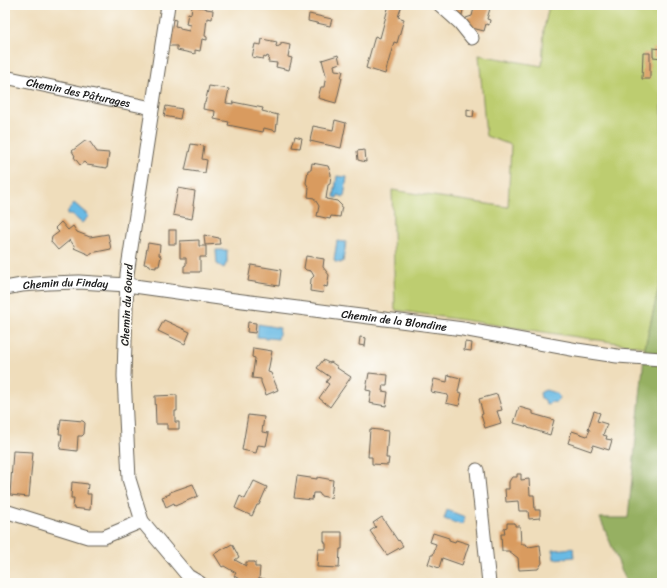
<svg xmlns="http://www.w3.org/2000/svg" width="667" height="588" font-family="Sriracha,sans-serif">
<rect width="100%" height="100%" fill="#fdfcf7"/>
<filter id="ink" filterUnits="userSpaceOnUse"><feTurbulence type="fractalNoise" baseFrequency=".025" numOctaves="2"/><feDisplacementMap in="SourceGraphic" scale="8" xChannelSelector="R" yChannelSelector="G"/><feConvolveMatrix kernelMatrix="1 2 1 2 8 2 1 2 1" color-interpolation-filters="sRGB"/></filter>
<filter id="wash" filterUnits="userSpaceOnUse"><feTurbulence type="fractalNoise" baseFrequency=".012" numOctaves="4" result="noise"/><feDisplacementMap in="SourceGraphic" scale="16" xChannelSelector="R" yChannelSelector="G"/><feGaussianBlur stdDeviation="0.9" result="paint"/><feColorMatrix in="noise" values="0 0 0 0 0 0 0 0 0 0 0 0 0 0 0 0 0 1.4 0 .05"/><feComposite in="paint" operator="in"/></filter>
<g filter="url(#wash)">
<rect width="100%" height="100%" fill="#efddbb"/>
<polygon fill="#bdcd70" stroke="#6c7446" points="549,5 662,5 662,274 645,347 395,310 392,190 508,207 511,145 486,136 479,55 542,66 544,29"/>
<polygon fill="#96b062" stroke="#59663f" points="662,274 662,583 627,583 600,518 628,518 645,347"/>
<g fill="#69bae4" stroke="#426b80">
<polygon points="337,176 347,177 344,197 338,195 337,198 334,197"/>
<polygon points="74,203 89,216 82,223 72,215 69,215 67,214 68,211"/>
<polygon points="337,241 346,242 343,262 341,262 341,263 335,262 335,260 334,260"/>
<polygon points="216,250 227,250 227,262 224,268 217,264"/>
<polygon points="258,324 280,328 278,339 257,337"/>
<path d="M546,390C551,392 557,392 559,397C558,402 556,403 551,402L548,405L546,404L545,400L541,398L540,393L543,391Z"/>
<polygon points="447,510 465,517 462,525 444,519"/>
<polygon points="573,548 574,557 554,559 553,550"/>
</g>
<g id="blocks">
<g fill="#d99b5f">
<polygon points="389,5 402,5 398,17 404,19 397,43 394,42 385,74 366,68 375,36 380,38"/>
<polygon points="456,5 464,5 462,15 454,12"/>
<polygon points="465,5 491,5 487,19 490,20 489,25 486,24 484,31 464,26 466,18 472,16 474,8"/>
<polygon points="192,6 206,8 206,9 213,10 212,19 207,18 205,36 207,37 207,40 202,39 200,51 195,50 195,54 177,50 177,46 167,46 172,19 176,20 175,26 180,27 180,29 189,31 190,25 186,24 188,13 191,14"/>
<polygon points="309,14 332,19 330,26 308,21"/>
<polygon points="262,39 277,42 276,46 277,47 281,45 281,43 290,45 288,57 292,58 289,70 276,67 277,63 268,62 269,57 267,56 266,58 264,57 263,59 252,57 255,44 261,45"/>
<polygon points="653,48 662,49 662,58 653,57"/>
<polygon points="643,53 650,53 650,79 642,79"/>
<polygon points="338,55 340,63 334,65 335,70 343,71 341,78 342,78 336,103 318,98 321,87 324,87 326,75 322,60"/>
<polygon points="209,86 229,89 226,103 233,104 233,102 263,108 262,111 278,115 276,131 264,128 263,132 228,125 229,122 214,119 215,111 203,109 204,103 205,103"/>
<polygon points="166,106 182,109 180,119 164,116"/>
<polygon points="467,109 474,111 473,117 467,116"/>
<polygon points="335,120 346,123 341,148 310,141 313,126 333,130"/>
<polygon points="295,136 302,138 300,148 292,147"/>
<polygon points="85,141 90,142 97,152 109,153 107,168 87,165 84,162 80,165 74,157 75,156 72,151"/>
<polygon points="191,144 204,146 202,159 207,160 205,173 185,170"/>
<polygon points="365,150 366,162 358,160 357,151"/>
<polygon points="312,163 328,166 331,174 330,184 328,185 326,199 337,201 342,206 340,217 331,216 330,219 317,216 319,206 314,198 308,197 309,188 306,183 308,170 311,170"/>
<polygon points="178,188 195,191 193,206 194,206 192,219 173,215"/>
<polygon points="61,222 68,230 73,226 77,232 90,237 108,234 111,249 91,253 90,255 74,248 75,247 70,240 58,250 51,242 52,237 59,232 55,228"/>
<rect x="169" y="230" width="7" height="14"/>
<polygon points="204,235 219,238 220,244 205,245"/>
<polygon points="199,240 199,246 206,246 206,257 200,257 200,272 184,272 184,266 186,265 186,258 180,258 180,241"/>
<polygon points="148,243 160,245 159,255 161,256 159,266 156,266 156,268 150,267 150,265 144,264"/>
<polygon points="306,256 324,259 323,267 329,275 327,287 324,286 323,293 310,291 311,279 314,276 311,271 306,270 304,268"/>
<polygon points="251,265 281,270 279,286 248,281"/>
<polygon points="164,320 190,332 185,344 158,331"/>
<polygon points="248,322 256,323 255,333 247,332"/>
<polygon points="360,337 366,338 365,346 359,345"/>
<polygon points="465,342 472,343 471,351 464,350"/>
<polygon points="253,348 272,351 268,372 271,373 278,390 266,395 261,382 261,379 252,378 255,358 252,357"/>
<polygon points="323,360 329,363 331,362 338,367 337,368 351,377 330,407 319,398 329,384 326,382 330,377 317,368"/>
<polygon points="369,373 388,375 387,385 383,385 382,391 388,392 386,406 369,403 371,391 366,390"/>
<polygon points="448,375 461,378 458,392 462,393 459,406 446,403 448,395 431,392 434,379 447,382"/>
<polygon points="497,394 502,410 497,411 501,423 485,428 481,415 483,414 479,399"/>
<polygon points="177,395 177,411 175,411 175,422 179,422 179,429 167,429 167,424 156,424 155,396"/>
<polygon points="519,407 533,411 533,414 554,420 550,435 528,428 528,427 514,423"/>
<polygon points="594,411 600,413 597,421 607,424 603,435 607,436 606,439 612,440 609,450 593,445 591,451 568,443 572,431 587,436 590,430 588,429"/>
<polygon points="248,415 264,417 262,432 269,433 266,446 258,445 256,453 242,450"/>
<polygon points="61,419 83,421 85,423 84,434 82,436 78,436 77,451 60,449 62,434 59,434"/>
<polygon points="370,429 388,431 386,458 389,458 388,465 372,464 372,457 368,457"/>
<polygon points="13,451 33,452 29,497 10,495"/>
<polygon points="517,474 521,474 521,480 529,479 530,495 534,495 535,510 540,510 540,518 529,519 528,511 519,511 518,501 506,502 505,489 509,489 509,482 510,480 512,477 517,477"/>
<polygon points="297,476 317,479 317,477 333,480 331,498 321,496 319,493 313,493 312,500 294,498"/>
<polygon points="254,481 267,487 259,505 257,505 252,516 235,508 240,496 245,499"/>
<polygon points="72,482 88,484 87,494 91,494 90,510 73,508 74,498 71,498"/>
<polygon points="193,484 198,496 175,506 174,503 166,507 162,497 170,494 170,492"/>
<polygon points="382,517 398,541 399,540 403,546 387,555 370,531 376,527 373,523"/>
<polygon points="507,523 515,523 515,526 520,526 521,544 525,544 529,547 540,545 542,563 538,569 519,570 518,558 509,551 502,551 501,534 505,534 504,528 507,527"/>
<polygon points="324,532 342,532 342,549 340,549 339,568 317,567 318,549 326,549 326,544 324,541"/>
<polygon points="433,533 449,538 449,540 455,542 456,540 469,544 462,565 442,558 439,568 428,564 431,555 433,555 436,544 430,542"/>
<polygon points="232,544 239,557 235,560 246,566 246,562 255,562 255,567 260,567 259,579 265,579 265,583 241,583 241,580 234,576 236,573 224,566 222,567 214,554"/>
</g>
</g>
</g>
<g filter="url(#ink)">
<use href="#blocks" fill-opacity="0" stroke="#666054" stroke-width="1"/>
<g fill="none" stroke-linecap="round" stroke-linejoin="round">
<defs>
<g id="minor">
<polyline points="168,5 127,274 124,376 129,479 142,521 188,576 200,583"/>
<polyline points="440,5 460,23 472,38"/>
<path id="s1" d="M5,77L152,108"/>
<path id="s2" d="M5,288L22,285L49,283L79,282L127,285L227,299L463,329L577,350L617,356L662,359"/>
<polyline points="477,470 489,583"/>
<polyline points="5,511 88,537 104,537 142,521"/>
</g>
</defs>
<use href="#minor" stroke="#666054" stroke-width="15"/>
<use href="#minor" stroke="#fff" stroke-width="13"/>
</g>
</g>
<g text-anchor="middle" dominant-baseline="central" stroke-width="3" stroke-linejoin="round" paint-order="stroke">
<g font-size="11" fill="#1c1c1c" stroke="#fdfcf7">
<text stroke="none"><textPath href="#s1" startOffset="75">Chemin des Pâturages</textPath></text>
<text stroke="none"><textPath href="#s2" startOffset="61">Chemin du Finday</textPath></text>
<text transform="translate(127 305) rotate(-87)">Chemin du Gourd</text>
<text stroke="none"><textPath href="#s2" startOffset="392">Chemin de la Blondine</textPath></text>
</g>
</g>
<rect width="667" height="588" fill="none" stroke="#fdfcf7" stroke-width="20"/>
</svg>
